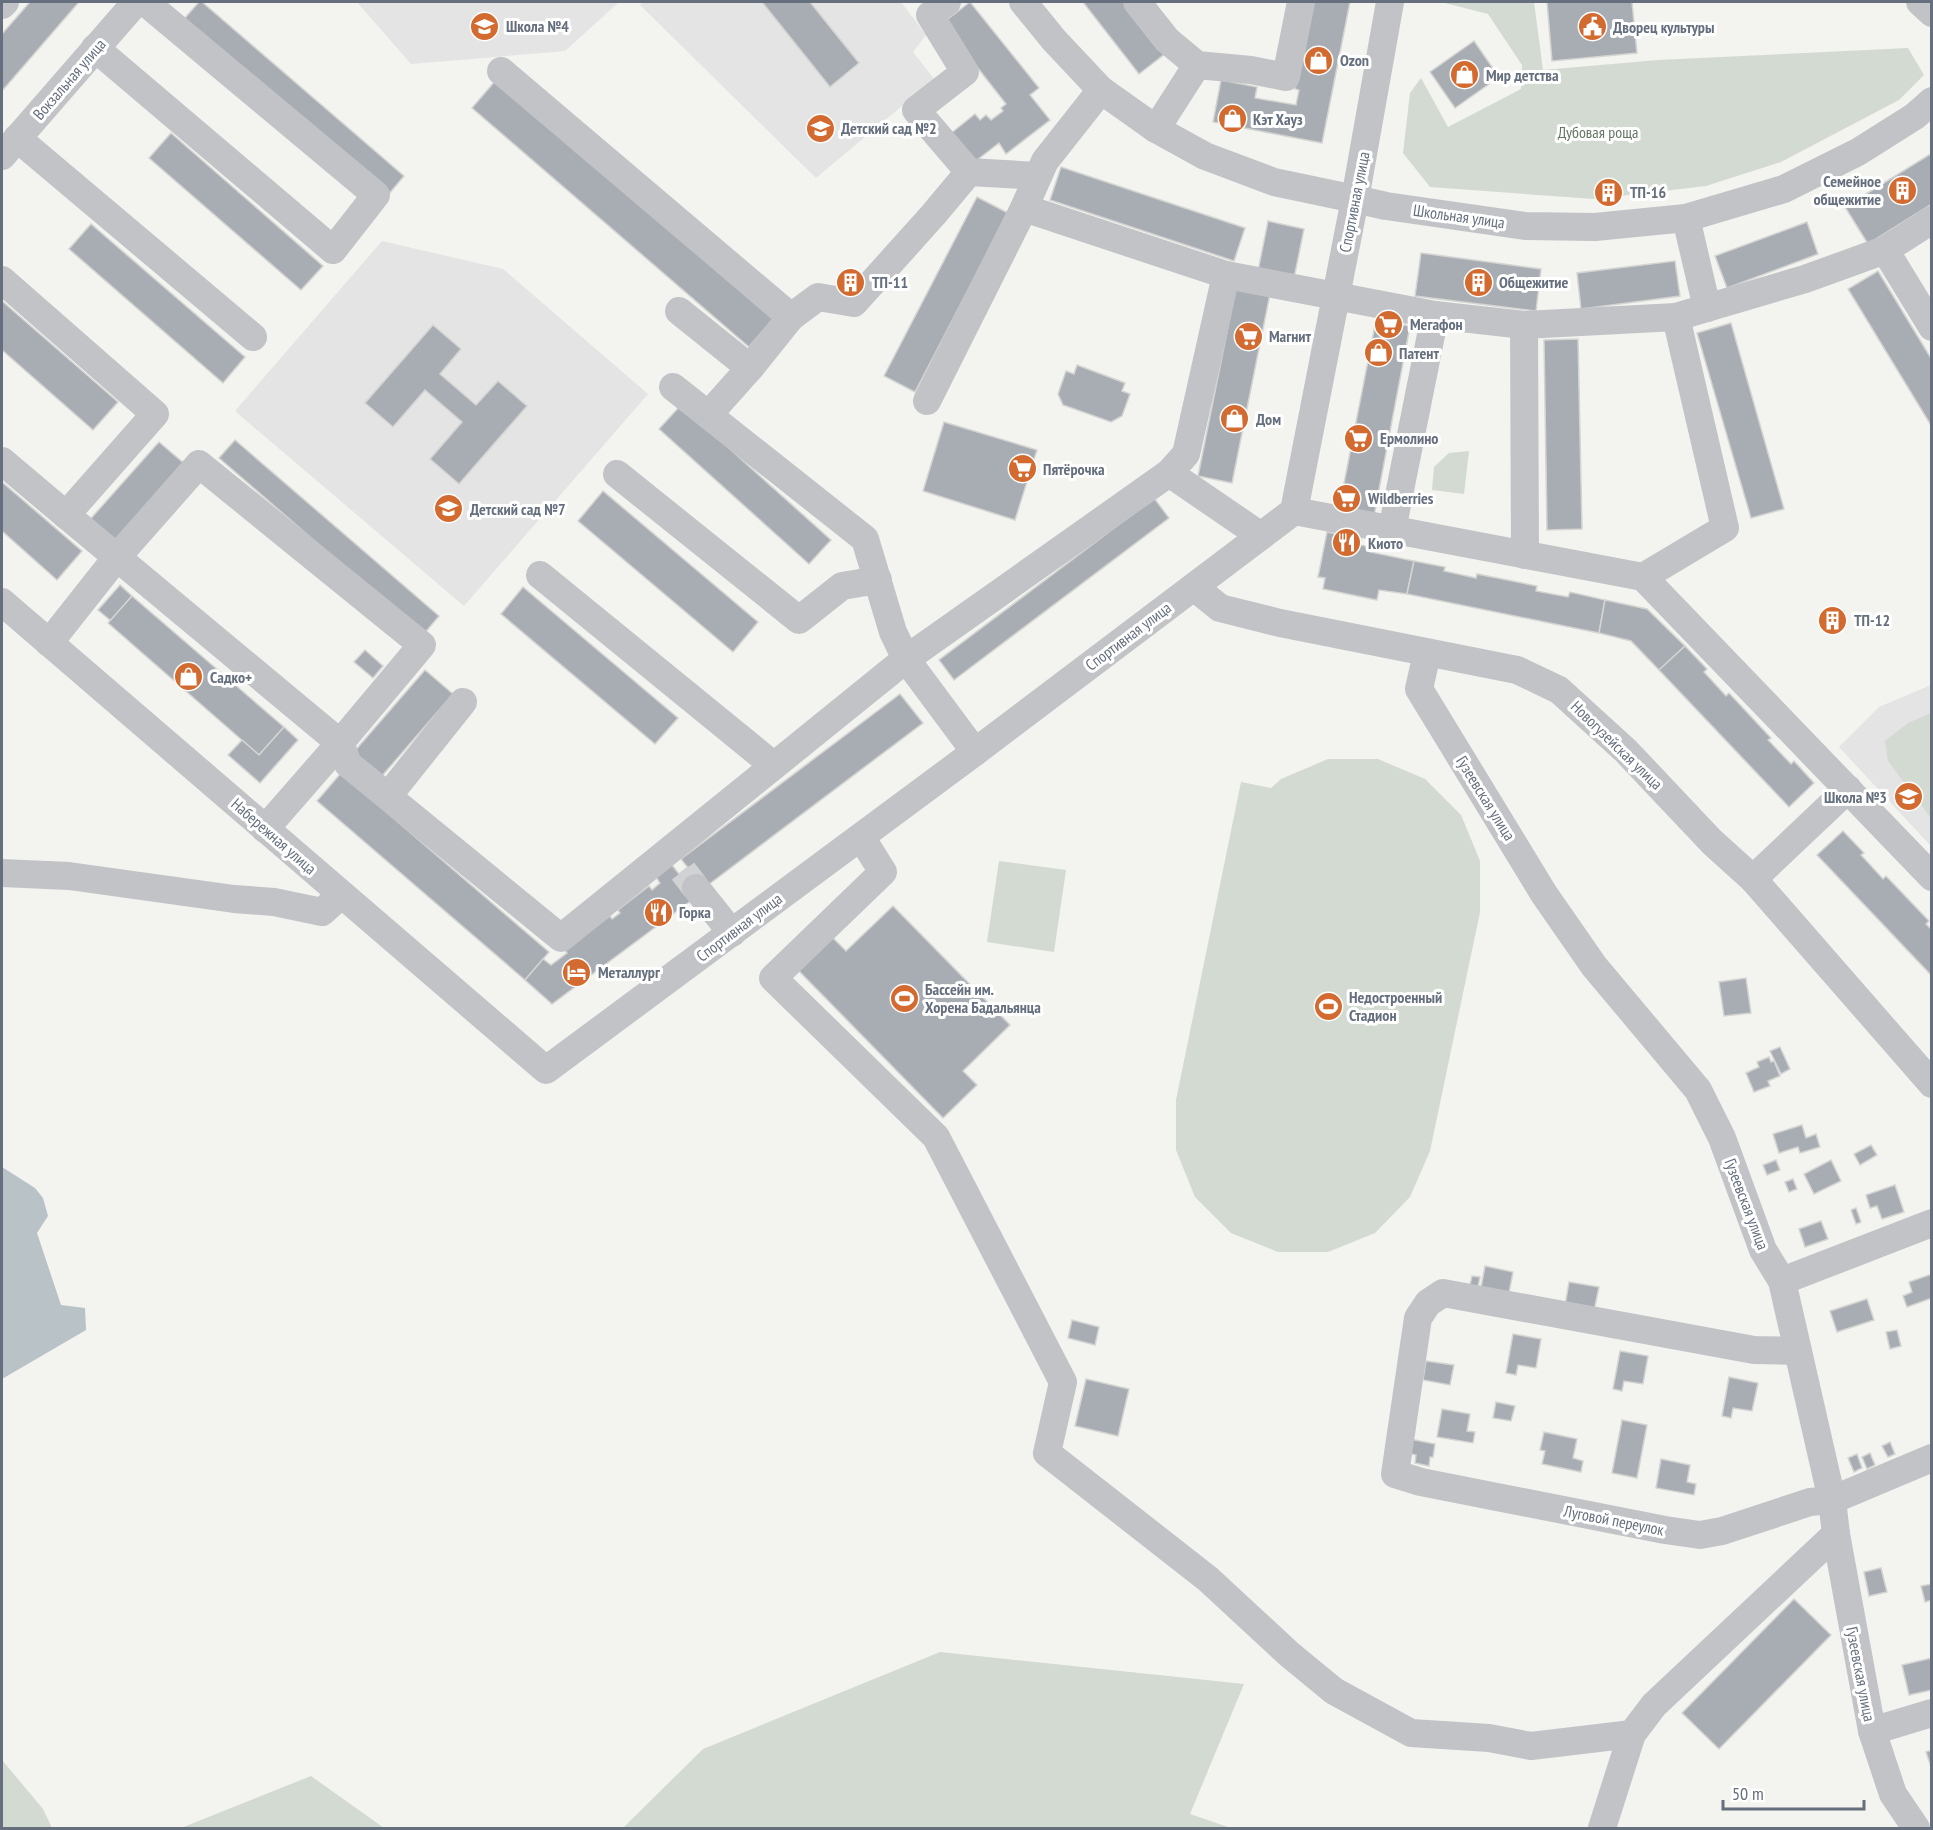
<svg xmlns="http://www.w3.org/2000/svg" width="1933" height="1830" font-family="'PT Sans Narrow',sans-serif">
<rect width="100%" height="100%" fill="#f3f3ef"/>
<g fill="#e3e4e3">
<polygon points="357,2 619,2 565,51 411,64"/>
<polygon points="643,2 901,2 926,35 913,52 934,79 816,178 640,5"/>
<polygon points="382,241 503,269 648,394 464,606 235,411"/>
<polygon points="1931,685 1931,846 1839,747 1879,707"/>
</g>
<g fill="#d3dad1">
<polygon points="1441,2 1534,2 1543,70 1658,60 1908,48 1924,75 1899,100 1781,162 1706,186 1594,199 1430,187 1403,153 1410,93 1421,78 1448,127 1521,89 1522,65 1488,14"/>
<polygon points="1469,451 1464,494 1432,490 1434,467 1449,453"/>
<polygon points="1931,713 1931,818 1888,761 1885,741 1908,723"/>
<polygon points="1328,759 1378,759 1425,779 1461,815 1480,861 1480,912 1430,1151 1410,1197 1375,1233 1328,1252 1278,1252 1231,1233 1195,1197 1176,1150 1176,1100 1241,782 1271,788 1281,779"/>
<polygon points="999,861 1066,870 1054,952 987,942"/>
<polygon points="940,1652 1244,1684 1190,1814 1231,1828 623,1828 703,1749"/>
<polygon points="2,1760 43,1809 52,1828 2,1828"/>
<polygon points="311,1776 384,1828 181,1828"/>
</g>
<polygon fill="#b9c2c7" points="2,1167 35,1188 43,1198 48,1216 37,1233 61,1305 85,1308 86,1330 2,1379"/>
<g fill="#a8adb3" stroke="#d4d4d2" stroke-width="1.5">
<polygon points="30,2 79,2 2,91 2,34"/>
<polygon points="199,2 202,2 404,176 388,195 184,19"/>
<polygon points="762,2 810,2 859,63 830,87"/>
<polygon points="970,2 1039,88 1030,95 1050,120 1006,154 999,143 973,163 950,134 975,114 980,120 986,115 991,120 1003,111 1001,108 1006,104 948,30 948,19"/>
<polygon points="1083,2 1127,2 1166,53 1139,74"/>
<polygon points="1312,2 1350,2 1322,143 1213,122 1221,80 1257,87 1255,98 1296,105 1299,90 1295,89"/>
<polygon points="1547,2 1632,2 1637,53 1552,61"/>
<polygon points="1474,41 1499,77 1455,108 1430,72"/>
<polygon points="496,80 773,319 749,347 472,108"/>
<polygon points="171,133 323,266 301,290 149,158"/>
<polygon points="1932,153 1932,204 1868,244 1845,207"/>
<polygon points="1061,167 1245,228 1234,261 1050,200"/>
<polygon points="1614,185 1616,198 1603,199 1602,187"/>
<polygon points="977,197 1008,213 915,392 884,376"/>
<polygon points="1268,221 1304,229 1294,278 1258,271"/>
<polygon points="1807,222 1818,254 1727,288 1715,256"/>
<polygon points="91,224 245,357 223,383 69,249"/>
<polygon points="1421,253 1541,269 1536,311 1415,296"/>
<polygon points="1675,261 1680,296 1581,309 1577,273"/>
<polygon points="852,271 862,283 850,293 840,282"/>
<polygon points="1878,271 1932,360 1932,427 1848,289"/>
<polygon points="1236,287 1270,294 1232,483 1198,476"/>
<polygon points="2,301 118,402 93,430 2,350"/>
<polygon points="1376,320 1410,326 1374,516 1339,509"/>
<polygon points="1731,323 1784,509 1751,518 1697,333"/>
<polygon points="433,325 461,349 440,374 476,405 498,381 527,406 459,484 430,459 462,422 425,390 393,427 365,403"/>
<polygon points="1578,339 1582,529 1547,530 1544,340"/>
<polygon points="1077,365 1125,383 1122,391 1130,394 1122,416 1111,422 1063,405 1058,394 1066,371 1074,374"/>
<polygon points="681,405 831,540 809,564 659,429"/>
<polygon points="944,422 1037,450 1015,520 923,491"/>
<polygon points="235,440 439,616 423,635 219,458"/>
<polygon points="159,442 187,466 114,548 86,524"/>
<polygon points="2,482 82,551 57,580 2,531"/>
<polygon points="603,491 758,622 733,652 578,521"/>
<polygon points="1154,498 1169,518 954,680 939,660"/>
<polygon points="1327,532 1361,539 1360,545 1371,547 1370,552 1414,561 1407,594 1379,590 1377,600 1323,589 1325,578 1318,577"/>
<polygon points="1414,561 1445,567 1444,571 1476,578 1477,574 1537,586 1536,591 1568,597 1570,592 1605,600 1599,633 1407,594"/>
<polygon points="120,585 132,596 111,621 98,610"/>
<polygon points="523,587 678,718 655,744 501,614"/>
<polygon points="132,596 284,727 259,755 108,623"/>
<polygon points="1605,600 1647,609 1685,646 1659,670 1631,641 1599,633"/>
<polygon points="1844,611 1845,627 1821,628 1820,613"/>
<polygon points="1685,646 1707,669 1704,672 1726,696 1729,693 1771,738 1768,740 1791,764 1794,761 1814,783 1789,807 1659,670"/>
<polygon points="365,650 383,666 373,678 354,662"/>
<polygon points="425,670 453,694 381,777 353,753"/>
<polygon points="900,694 923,723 704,888 681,859"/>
<polygon points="284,727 298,740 260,783 228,755 242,740 259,755"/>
<polygon points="341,773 549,952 525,980 317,801"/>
<polygon points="1843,831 1864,853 1861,855 1883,879 1886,876 1929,921 1926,924 1932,930 1932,976 1817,855"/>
<polygon points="672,865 679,874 688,867 701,885 696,897 552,1004 525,980 543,959 551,965 567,953 565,950 610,916 612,919 620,913 618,910 649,886 652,890 660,883 656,877"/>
<polygon points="893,906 1010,1025 963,1071 977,1085 943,1118 798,970 832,937 846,951"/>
<polygon points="1746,978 1751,1013 1724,1016 1719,982"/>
<polygon points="1780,1047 1790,1069 1781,1074 1770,1051"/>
<polygon points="1769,1057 1771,1062 1774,1061 1780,1076 1768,1081 1770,1086 1754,1092 1746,1073 1759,1067 1757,1062"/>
<polygon points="1802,1125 1806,1138 1816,1134 1820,1147 1800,1153 1798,1147 1779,1153 1773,1134"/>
<polygon points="1871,1145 1877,1155 1860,1165 1854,1154"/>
<polygon points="1776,1160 1780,1170 1767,1175 1763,1165"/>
<polygon points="1831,1160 1841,1181 1814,1194 1804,1174"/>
<polygon points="1793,1179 1797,1189 1789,1192 1785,1182"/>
<polygon points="1895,1185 1904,1212 1882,1219 1877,1206 1870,1208 1866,1195"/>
<polygon points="1856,1208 1861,1222 1856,1224 1851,1210"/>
<polygon points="1821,1221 1828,1239 1805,1247 1799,1229"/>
<polygon points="1485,1266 1513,1272 1508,1298 1480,1293"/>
<polygon points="1932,1274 1932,1298 1907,1307 1903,1296 1912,1292 1909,1282"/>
<polygon points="1472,1276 1480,1277 1477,1291 1469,1289"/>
<polygon points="1569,1282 1599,1287 1594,1311 1565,1306"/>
<polygon points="1867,1299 1874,1320 1837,1332 1830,1311"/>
<polygon points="1072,1320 1099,1327 1095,1345 1068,1338"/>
<polygon points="1897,1330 1901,1346 1890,1349 1886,1332"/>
<polygon points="1513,1334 1541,1339 1536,1368 1518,1365 1516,1375 1506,1373"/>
<polygon points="1620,1351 1648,1356 1643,1384 1624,1381 1622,1391 1613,1389"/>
<polygon points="1426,1361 1454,1365 1450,1385 1423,1380"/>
<polygon points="1729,1377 1758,1383 1752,1411 1733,1408 1731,1418 1722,1416"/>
<polygon points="1086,1379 1129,1389 1118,1436 1075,1426"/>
<polygon points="1496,1402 1515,1406 1511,1421 1493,1418"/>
<polygon points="1442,1409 1470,1414 1467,1431 1475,1432 1473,1443 1437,1437"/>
<polygon points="1622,1420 1647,1425 1637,1478 1612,1473"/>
<polygon points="1544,1432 1577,1439 1573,1458 1583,1461 1581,1472 1542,1464 1545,1451 1540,1450"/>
<polygon points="1410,1439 1435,1444 1433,1457 1430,1457 1429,1466 1415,1463 1416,1455 1407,1453"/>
<polygon points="1890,1442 1895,1454 1888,1457 1882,1446"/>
<polygon points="1870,1453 1875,1465 1867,1469 1862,1457"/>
<polygon points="1857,1454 1862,1468 1854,1472 1848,1458"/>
<polygon points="1661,1459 1690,1465 1687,1482 1696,1484 1694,1495 1656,1488"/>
<polygon points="1881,1568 1887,1592 1869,1596 1864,1572"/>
<polygon points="1932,1584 1932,1600 1925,1602 1921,1586"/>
<polygon points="1794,1599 1831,1635 1719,1749 1682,1713"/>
<polygon points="1932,1658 1932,1690 1909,1695 1902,1665"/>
<polygon points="1932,1750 1932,1770 1926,1752"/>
</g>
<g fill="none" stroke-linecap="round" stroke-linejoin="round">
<polyline stroke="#d0d2d3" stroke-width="28" stroke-dasharray="28 14" stroke-linecap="butt" points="683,871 696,888"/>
<g stroke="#c1c3c7" stroke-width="28">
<polyline points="947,2 930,15 965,72 916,110 969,172 1038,176"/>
<polyline points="1023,2 1054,40 1101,90 1156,129 1205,156 1274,182 1355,199 1386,206 1525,226 1595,227 1686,218 1784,189 1858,152 1915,116 1932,101"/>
<polyline points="1137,2 1167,40 1197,65 1251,70 1286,77 1301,2"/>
<polyline points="1920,2 1932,13"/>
<polyline points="2,5 5,2"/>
<polyline points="95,48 333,250 376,195 145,2"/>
<polyline points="501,71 791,317"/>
<polyline points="1156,129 1197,65"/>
<polyline points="17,138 253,337"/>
<polyline points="2,156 136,2"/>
<polyline points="1024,208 1226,275 1435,315 1524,325 1676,317 1805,279 1885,250 1932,220"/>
<polyline points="1686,218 1707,308"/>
<polyline points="1885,250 1932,327"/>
<polyline points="2,280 155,414 66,515 2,461"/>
<polyline points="679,311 750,368"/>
<polyline points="1524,325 1525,555"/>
<polyline points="673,387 865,539 893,632 906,659 975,752"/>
<polyline points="927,401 1024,208 1045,161 1101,90"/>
<polyline points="709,414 750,368 791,317 818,297 854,303 933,215 969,172"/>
<polyline points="1169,473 1186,454 1226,275"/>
<polyline points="617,474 799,620 842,586 878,580"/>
<polyline points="1294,511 1643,577 1932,877"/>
<polyline points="66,515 340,743 348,764 561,938 906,659 1169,473 1261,536"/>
<polyline points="1392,530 1435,315"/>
<polyline points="540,575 773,765"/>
<polyline points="1643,577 1725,528 1676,317"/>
<polyline points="1194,587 1220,608 1280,623 1517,670 1559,690 1626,751 1712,842 1753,879 1932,1084"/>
<polyline points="2,602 546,1070 975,752 1294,511 1355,199 1390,2"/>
<polyline points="49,643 117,557 199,464 422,645 340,743 265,829"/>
<polyline points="1427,653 1419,689 1544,894 1594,966 1698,1090 1722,1138 1763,1250 1782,1281 1832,1500 1836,1534 1872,1731 1893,1794 1916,1828"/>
<polyline points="388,796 463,702"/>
<polyline points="861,837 883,872 773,978 936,1137 1063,1382 1047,1453 1208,1579 1289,1654 1334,1691 1411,1733 1489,1738 1531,1746 1632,1734"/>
<polyline points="2,873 69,876 234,899 274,902 322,912 341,895"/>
<polyline points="1753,879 1848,789"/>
<polyline points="696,888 732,933"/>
<polyline points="1782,1281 1932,1223"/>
<polyline points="1797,1351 1754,1350 1443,1293 1428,1303 1418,1318 1395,1474 1421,1482 1665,1530 1700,1535 1722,1531 1810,1502 1832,1500 1932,1458"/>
<polyline points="1872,1731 1932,1713"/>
<polyline points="1602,1828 1632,1734 1654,1705 1836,1534"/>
</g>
</g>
<defs>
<symbol id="school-disc" viewBox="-11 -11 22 22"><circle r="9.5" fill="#d36b30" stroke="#fff"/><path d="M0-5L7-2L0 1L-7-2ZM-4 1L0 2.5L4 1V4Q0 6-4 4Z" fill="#fff"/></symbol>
<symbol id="civic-disc" viewBox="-11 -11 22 22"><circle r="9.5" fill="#d36b30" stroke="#fff"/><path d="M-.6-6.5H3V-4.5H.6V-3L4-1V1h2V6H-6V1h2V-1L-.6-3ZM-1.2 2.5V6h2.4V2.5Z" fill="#fff"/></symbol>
<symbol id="shop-disc" viewBox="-11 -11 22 22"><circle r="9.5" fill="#d36b30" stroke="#fff"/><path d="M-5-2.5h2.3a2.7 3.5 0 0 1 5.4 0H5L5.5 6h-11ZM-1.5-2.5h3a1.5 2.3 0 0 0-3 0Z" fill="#fff"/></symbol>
<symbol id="building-disc" viewBox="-11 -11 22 22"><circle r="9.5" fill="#d36b30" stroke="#fff"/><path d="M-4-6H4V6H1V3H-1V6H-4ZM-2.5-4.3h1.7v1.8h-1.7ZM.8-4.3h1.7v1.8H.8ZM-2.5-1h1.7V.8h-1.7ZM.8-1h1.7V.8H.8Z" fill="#fff"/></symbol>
<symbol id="supermarket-disc" viewBox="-11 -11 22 22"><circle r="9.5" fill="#d36b30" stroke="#fff"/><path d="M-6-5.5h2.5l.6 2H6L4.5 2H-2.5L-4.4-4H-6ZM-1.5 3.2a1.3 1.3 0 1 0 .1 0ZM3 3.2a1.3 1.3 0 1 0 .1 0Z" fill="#fff"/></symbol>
<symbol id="restaurant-disc" viewBox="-11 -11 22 22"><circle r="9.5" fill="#d36b30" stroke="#fff"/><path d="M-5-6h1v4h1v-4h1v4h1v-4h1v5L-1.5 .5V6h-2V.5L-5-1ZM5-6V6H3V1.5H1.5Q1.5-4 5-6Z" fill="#fff"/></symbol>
<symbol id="hotel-disc" viewBox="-11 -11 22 22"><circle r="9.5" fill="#d36b30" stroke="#fff"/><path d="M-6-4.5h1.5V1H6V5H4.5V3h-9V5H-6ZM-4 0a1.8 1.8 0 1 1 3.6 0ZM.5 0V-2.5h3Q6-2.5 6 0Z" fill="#fff"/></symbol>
<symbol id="stadium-disc" viewBox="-11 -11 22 22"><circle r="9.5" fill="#d36b30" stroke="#fff"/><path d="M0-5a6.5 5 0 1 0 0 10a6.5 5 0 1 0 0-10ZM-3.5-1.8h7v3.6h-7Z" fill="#fff"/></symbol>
</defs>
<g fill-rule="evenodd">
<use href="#school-disc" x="468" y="10" width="33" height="33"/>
<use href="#civic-disc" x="1576" y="10" width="33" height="33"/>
<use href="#shop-disc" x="1302" y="44" width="33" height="33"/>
<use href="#shop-disc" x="1448" y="58" width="33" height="33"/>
<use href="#shop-disc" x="1216" y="102" width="33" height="33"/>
<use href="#school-disc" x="804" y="112" width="33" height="33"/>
<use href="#building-disc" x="1886" y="174" width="33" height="33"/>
<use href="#building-disc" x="1592" y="176" width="33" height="33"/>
<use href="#building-disc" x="834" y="266" width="33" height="33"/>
<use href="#building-disc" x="1462" y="266" width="33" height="33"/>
<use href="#supermarket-disc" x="1372" y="308" width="33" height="33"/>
<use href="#supermarket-disc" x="1232" y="320" width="33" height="33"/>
<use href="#shop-disc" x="1362" y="336" width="33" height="33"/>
<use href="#shop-disc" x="1218" y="402" width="33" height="33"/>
<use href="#supermarket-disc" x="1342" y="422" width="33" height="33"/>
<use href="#supermarket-disc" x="1006" y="452" width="33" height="33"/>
<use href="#supermarket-disc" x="1330" y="482" width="33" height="33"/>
<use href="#school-disc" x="432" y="492" width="33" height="33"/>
<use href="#restaurant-disc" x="1330" y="526" width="33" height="33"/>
<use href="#building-disc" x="1816" y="604" width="33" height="33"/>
<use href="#shop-disc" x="172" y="660" width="33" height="33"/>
<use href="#school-disc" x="1892" y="780" width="33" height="33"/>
<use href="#restaurant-disc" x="642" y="896" width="33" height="33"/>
<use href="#hotel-disc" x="560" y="956" width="33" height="33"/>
<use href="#stadium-disc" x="888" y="982" width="33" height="33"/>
<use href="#stadium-disc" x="1312" y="990" width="33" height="33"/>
</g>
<g text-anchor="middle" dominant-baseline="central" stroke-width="6" stroke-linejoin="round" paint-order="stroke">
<g font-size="16" font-weight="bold" fill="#656f7e" stroke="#fff" text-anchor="start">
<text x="506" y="26">Школа №4</text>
<text x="1613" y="27">Дворец культуры</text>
<text x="1340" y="60">Ozon</text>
<text x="1486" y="75">Мир детства</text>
<text x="1253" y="119">Кэт Хауз</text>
<text x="841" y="128">Детский сад №2</text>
<text x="1881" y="181" text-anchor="end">Семейное<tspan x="1881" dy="18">общежитие</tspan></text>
<text x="1630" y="192">ТП-16</text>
<text x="872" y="282">ТП-11</text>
<text x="1499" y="282">Общежитие</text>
<text x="1410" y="324">Мегафон</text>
<text x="1269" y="336">Магнит</text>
<text x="1399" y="353">Патент</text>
<text x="1256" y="419">Дом</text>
<text x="1380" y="438">Ермолино</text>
<text x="1043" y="469">Пятёрочка</text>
<text x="1368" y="498">Wildberries</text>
<text x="470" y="509">Детский сад №7</text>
<text x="1368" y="543">Киото</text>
<text x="1854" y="620">ТП-12</text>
<text x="210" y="677">Садко+</text>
<text x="1887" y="797" text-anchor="end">Школа №3</text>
<text x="679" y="912">Горка</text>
<text x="598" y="972">Металлург</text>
<text x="925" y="989">Бассейн им.<tspan x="925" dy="18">Хорена Бадальянца</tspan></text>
<text x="1349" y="997">Недостроенный<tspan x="1349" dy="18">Стадион</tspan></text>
</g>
<g font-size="16" fill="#656f7e" stroke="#fff">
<text transform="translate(69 79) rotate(-49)">Вокзальная улица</text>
<text transform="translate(1354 202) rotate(-79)">Спортивная улица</text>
<text transform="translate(1459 216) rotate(8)">Школьная улица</text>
<text transform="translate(1128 636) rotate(-37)">Спортивная улица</text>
<text transform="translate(1617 745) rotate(44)">Новогузейская улица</text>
<text transform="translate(1486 798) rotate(58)">Гузеевская улица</text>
<text transform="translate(274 836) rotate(41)">Набережная улица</text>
<text transform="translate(739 927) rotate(-37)">Спортивная улица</text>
<text transform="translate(1747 1204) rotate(69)">Гузеевская улица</text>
<text transform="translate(1614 1520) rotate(11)">Луговой переулок</text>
<text transform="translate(1861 1674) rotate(79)">Гузеевская улица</text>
</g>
<g font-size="16" fill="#647663" stroke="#fff">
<text x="1598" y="132">Дубовая роща</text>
</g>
</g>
<rect width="1933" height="1830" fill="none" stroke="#656f7e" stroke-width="6"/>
<path d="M1723 1800v9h141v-9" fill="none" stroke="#656f7e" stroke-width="3"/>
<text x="1732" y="1800" font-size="18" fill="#656f7e" stroke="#ffffff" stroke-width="4.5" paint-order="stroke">50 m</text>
</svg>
